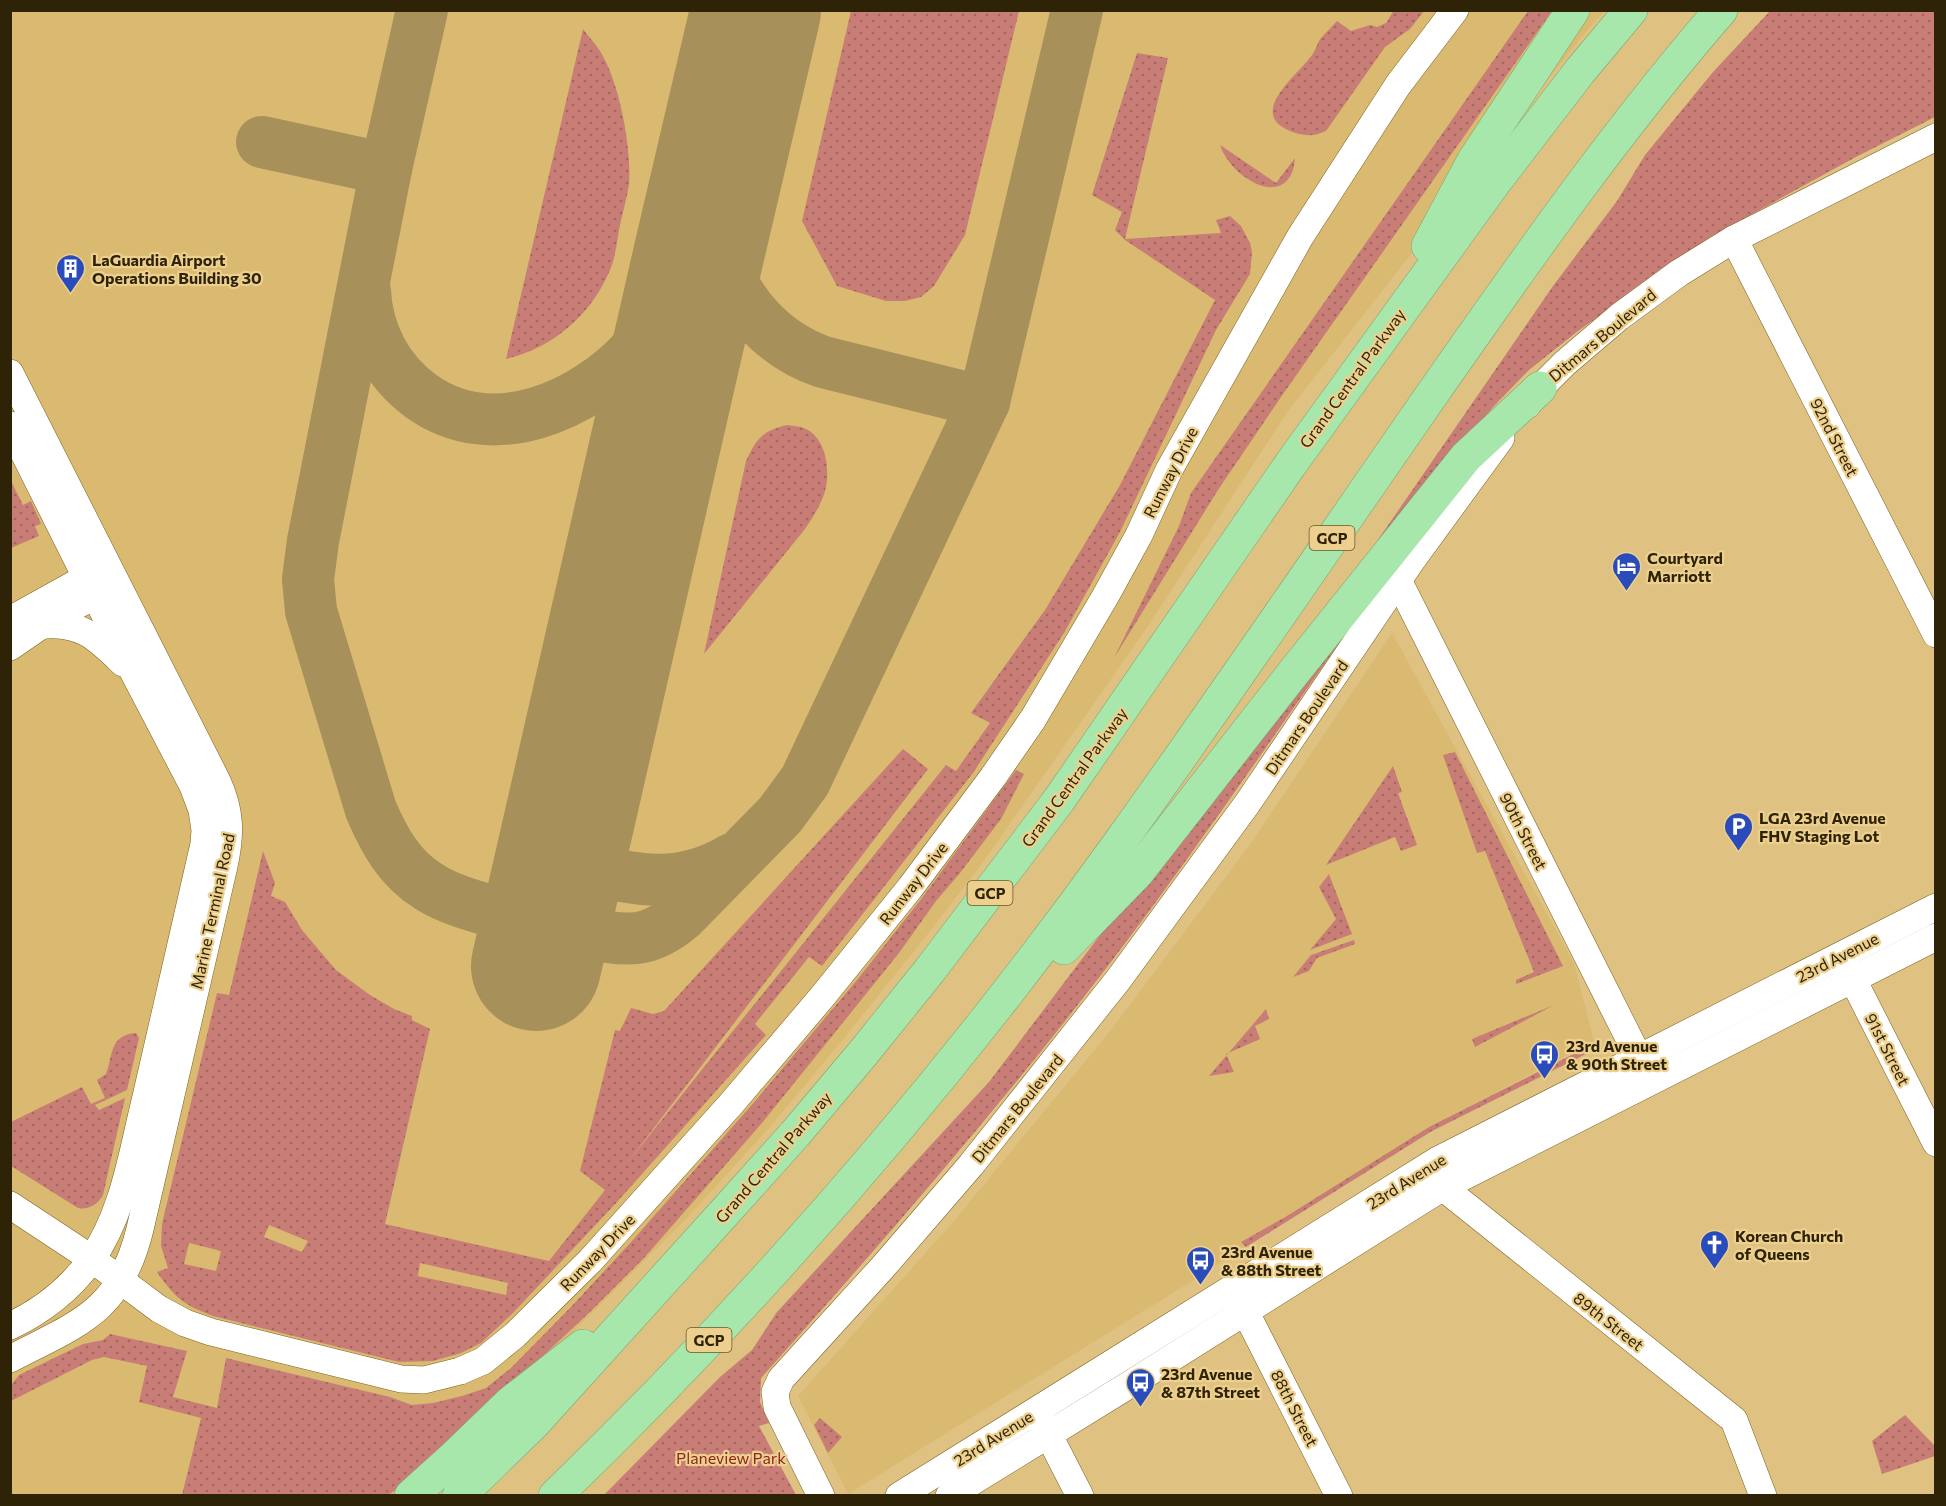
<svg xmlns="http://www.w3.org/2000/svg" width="1946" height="1506" font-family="Commissioner,sans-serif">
<defs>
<pattern id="grass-dots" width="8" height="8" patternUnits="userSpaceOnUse" patternTransform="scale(1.5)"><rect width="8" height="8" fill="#c87e76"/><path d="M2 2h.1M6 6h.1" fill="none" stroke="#a3675f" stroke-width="1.8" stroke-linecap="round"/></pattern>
</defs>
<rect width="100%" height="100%" fill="#dfc281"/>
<g fill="#daba70">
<polygon points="10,11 1604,11 1579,40 1288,411 1146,629 981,865 927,935 845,1037 770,1127 685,1220 559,1346 398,1496 11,1495"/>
<polygon points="1392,633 1574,963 1594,1041 1429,1127 1189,1283 848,1494 798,1396 953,1222 1111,1030 1249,846"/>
</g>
<g fill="url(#grass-dots)" fill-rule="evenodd">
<path d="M1394,10L1424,11L1410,29L1385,47L1326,131C1314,137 1302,136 1290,131C1246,113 1298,75 1312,55C1316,50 1317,43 1321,38C1326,32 1332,27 1337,21L1351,31L1370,25L1377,27L1386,23Z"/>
<polygon points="851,11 1019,11 965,235 934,286 921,297 905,301 886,301 837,286 802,221"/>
<polygon points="1528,11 1552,11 1281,397 1218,490 1114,658 1179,526 1191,493"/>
<polygon points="1770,11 1935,11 1935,117 1854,158 1712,236 1578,331 1529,370 1495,405 1373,547 1553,286 1617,201 1645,155 1713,72"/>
<path d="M583,29C588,36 595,43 600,51C619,81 632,148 629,184C627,198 623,211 620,225C617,239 616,256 610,270C592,314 553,348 506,359Z"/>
<path d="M1137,53L1168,58L1125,239L1221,233L1216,220L1230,216L1241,226L1250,243L1252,252L1250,274L1216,330L1120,532L1064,633L973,773L822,966L809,957L755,1024L766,1035L617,1202L513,1313L481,1343L461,1353L433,1361L399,1362L213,1316C184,1305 175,1298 157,1272L168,1268L161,1246L162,1224L217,993L229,995L263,851L275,883L271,896L285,902L302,930L336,970L370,995L394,1009L412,1016V1020L430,1029L385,1224L549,1261L605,1190L580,1171L615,1030L620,1031L631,1008L653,1014L664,1011L903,749L928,769L628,1162L946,765L956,771L990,723L971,713L1045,610L1120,485L1215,300L1125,240L1115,230L1122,212L1092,195ZM269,1225L308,1241L302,1252L264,1237ZM189,1243L221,1251L216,1271L184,1264ZM420,1263L508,1283L506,1295L418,1276Z"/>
<path d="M1220,145L1276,183L1295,158C1291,212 1232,181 1220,145Z"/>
<path d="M787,425C791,426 797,426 801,427C826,434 831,470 825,491C821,505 813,517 805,529L704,654L746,461C757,438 762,431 787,425Z"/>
<polygon points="10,479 23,505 31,501 41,524 35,526 39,536 11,548"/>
<path d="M1342,639C1266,747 1191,857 1111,962C1001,1106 882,1243 761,1378L760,1402L769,1423L759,1426L796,1495L603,1496L720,1377L752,1350L777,1312L989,1082L1153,865L1330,640Z"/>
<polygon points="1455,752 1563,966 1516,984 1516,980 1534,972 1485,851 1477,853 1443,755"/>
<polygon points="1393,766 1402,792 1398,793 1417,845 1401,851 1395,837 1326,865"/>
<polygon points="1016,770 1024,774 1001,819 960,873 936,901 899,953 762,1123 644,1258 590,1312 409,1481 388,1495 182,1495 201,1418 139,1402 147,1366 104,1357 92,1360 11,1401 11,1385 19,1375 83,1344 103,1340 110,1334 187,1351 173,1397 217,1408 226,1358 390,1397 412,1405 433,1403 462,1396 486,1388 511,1368 571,1307 632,1241 756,1100 857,980 922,898"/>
<polygon points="1329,874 1352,934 1310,950 1336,919 1319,887"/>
<polygon points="1354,940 1355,944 1317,958 1309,971 1293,977 1311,955"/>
<polygon points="1554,1005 1475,1047 1472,1039"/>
<polygon points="1266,1009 1269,1019 1255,1026 1260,1039 1226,1054 1234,1072 1209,1076"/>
<path d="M136,1033L139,1038L127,1090L95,1105L99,1110L125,1098L103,1195C98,1204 89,1210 78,1208L11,1166V1122L82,1087L91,1104L105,1098L97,1080L106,1074C113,1056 109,1035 136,1033Z"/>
<polygon points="1595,1043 1594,1050 1432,1131 1246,1247 1241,1242 1287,1216 1429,1127"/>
<polygon points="1905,1415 1935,1446 1935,1456 1882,1474 1872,1441"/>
<polygon points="820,1418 842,1437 828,1453 814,1425"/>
</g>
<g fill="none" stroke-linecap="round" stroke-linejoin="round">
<g stroke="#a8905b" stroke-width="52">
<path d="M422,10L386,169L313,541L308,579L311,611L371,810C384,840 399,868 428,886C459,907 526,919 564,927C587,932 613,941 637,938C654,936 668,927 681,916L780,815L805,781L984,402L1077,10"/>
<polyline points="739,10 752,27"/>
<polyline points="262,142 386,169"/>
<path d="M714,189C716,210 717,233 722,254C735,304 774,345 823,362L984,402"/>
<path d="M365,291C367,333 387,371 421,396C492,447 584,407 637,348C662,319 680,286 699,253"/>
<path d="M560,862C623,876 672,895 732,859"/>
</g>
<polyline stroke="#a8905b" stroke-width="130" points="536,966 699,253 756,10"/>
<defs>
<g id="minor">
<polyline points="1734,239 1936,634"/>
<path d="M10,373L217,781C231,811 231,834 224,866L140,1229C120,1312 79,1323 10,1359"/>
<polyline points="1527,405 1540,388 1565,363 1619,317 1679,273 1734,239 1936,137"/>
<path d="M10,425L136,677L193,786L202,810L205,830L204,844C184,928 166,1013 146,1097C132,1153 124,1213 91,1260C70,1289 42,1311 10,1326"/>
<polyline points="1398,580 1646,1072"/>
<polyline points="10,620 102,569"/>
<path d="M45,625C82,622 98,639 123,663"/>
<polyline points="10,647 55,616 112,588"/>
<polyline points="1845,964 1936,1143"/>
<polyline points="1430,1177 1734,1420 1763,1496"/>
<polyline points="10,1205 92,1259 159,1309 185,1323 211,1332 401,1379 424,1380 460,1371 483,1361 515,1335 590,1261 731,1104 822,997 910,888 993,777 1033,719 1105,597 1139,535 1169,470 1300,237 1398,85 1455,10"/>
<polyline points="1238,1297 1339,1496"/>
<polyline points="1041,1420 1080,1496"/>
<polyline points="821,1496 777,1407 775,1392 781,1379 883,1267 971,1165 1118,980 1247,804 1412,560 1501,438"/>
<polyline points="899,1496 1438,1160 1936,907"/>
<polyline points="949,1496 1127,1386 1443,1187 1936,937"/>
</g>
<g id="highway">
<polyline points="1428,246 1474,160 1573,10"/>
<polyline points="1064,948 1137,873 1290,677 1466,457 1540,388"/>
<polyline points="411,1496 452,1459 510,1403 583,1346"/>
<polyline points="459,1496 534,1423 724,1213 795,1134 864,1052 930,970 1059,800 1290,465 1494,183 1580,71 1631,10"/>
<path d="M555,1496C762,1296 952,1076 1120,842C1227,693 1330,541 1435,390C1526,260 1616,131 1721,10"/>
</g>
</defs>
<use href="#minor" stroke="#7d6321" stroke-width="28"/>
<use href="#highway" stroke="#7da272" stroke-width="34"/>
<use href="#minor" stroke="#fff" stroke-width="27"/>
<use href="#highway" stroke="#a8e7ac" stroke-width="33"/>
</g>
<defs>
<symbol id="building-pin" viewBox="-11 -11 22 30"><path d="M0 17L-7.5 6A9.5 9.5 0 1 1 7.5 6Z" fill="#2a4cbb" stroke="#edcf8e"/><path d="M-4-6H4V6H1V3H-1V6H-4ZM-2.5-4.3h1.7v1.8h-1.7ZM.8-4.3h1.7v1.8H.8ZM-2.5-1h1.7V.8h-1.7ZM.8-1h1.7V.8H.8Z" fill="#fff"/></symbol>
<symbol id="hotel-pin" viewBox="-11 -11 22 30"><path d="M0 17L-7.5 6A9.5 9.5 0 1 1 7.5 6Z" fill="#2a4cbb" stroke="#edcf8e"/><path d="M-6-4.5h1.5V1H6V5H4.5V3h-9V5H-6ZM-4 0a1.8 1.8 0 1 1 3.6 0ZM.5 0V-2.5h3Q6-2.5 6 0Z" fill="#fff"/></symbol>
<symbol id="parking-pin" viewBox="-11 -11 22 30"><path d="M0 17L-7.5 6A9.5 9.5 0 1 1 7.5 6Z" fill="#2a4cbb" stroke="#edcf8e"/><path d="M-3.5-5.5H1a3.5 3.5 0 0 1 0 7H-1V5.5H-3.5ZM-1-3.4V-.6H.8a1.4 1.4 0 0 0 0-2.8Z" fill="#fff"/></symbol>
<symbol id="bus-pin" viewBox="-11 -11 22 30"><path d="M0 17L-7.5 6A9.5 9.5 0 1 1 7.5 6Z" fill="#2a4cbb" stroke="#edcf8e"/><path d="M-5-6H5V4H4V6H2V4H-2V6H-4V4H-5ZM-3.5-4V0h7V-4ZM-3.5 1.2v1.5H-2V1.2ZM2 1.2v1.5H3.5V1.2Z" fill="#fff"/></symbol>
<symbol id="church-pin" viewBox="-11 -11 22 30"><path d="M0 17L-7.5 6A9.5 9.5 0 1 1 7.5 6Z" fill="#2a4cbb" stroke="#edcf8e"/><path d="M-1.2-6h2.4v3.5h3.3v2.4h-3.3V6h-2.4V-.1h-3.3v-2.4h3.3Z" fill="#fff"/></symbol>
</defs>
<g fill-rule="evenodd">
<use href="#building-pin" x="54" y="252" width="33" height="45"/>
<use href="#hotel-pin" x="1610" y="550" width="33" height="45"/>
<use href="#parking-pin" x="1722" y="810" width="33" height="45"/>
<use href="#bus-pin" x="1528" y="1038" width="33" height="45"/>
<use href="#church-pin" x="1698" y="1228" width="33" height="45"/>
<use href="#bus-pin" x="1184" y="1244" width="33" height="45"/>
<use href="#bus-pin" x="1124" y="1366" width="33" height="45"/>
</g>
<g text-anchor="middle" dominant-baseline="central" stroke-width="4.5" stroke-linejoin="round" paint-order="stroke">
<g fill="#edcf8e" stroke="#675730" stroke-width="1.5">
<rect x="1309.5" y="526" width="45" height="24" rx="4.5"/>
<rect x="967.5" y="881" width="45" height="24" rx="4.5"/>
<rect x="686.5" y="1328" width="45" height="24" rx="4.5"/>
</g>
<g font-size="15" font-weight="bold" fill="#2e2307">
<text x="1332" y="538">GCP</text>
<text x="990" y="893">GCP</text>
<text x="709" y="1340">GCP</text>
</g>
<g font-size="16" font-weight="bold" fill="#2e2307" stroke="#edcf8e" text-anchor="start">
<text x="92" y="259">LaGuardia Airport<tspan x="92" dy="18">Operations Building 30</tspan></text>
<text x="1647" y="557">Courtyard<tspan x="1647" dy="18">Marriott</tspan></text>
<text x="1759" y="817">LGA 23rd Avenue<tspan x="1759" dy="18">FHV Staging Lot</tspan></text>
<text x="1566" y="1045">23rd Avenue<tspan x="1566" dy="18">&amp; 90th Street</tspan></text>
<text x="1735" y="1235">Korean Church<tspan x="1735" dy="18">of Queens</tspan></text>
<text x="1221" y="1251">23rd Avenue<tspan x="1221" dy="18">&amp; 88th Street</tspan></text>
<text x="1161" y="1373">23rd Avenue<tspan x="1161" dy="18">&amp; 87th Street</tspan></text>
</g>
<g font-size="16" fill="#2e2307" stroke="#edcf8e">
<text transform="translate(1602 335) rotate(-40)">Ditmars Boulevard</text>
<text transform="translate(1352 378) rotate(-54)">Grand Central Parkway</text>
<text transform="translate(1835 437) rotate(63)">92nd Street</text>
<text transform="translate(1170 472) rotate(-63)">Runway Drive</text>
<text transform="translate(1306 717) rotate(-56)">Ditmars Boulevard</text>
<text transform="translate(1074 777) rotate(-54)">Grand Central Parkway</text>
<text transform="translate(1524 831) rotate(63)">90th Street</text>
<text transform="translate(913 883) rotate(-52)">Runway Drive</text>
<text transform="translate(212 911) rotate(-78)">Marine Terminal Road</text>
<text transform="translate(1837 957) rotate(-27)">23rd Avenue</text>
<text transform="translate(1888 1049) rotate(63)">91st Street</text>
<text transform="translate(1017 1108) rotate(-51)">Ditmars Boulevard</text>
<text transform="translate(773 1157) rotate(-49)">Grand Central Parkway</text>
<text transform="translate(1406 1181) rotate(-32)">23rd Avenue</text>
<text transform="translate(597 1252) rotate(-46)">Runway Drive</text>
<text transform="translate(1609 1321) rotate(38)">89th Street</text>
<text transform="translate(1295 1408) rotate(63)">88th Street</text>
<text transform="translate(993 1438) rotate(-32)">23rd Avenue</text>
</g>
<g font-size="16" fill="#8d2623" stroke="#edcf8e">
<text x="731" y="1457">Planeview Park</text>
</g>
</g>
<rect width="1946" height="1506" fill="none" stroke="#2e2307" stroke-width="24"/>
</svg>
